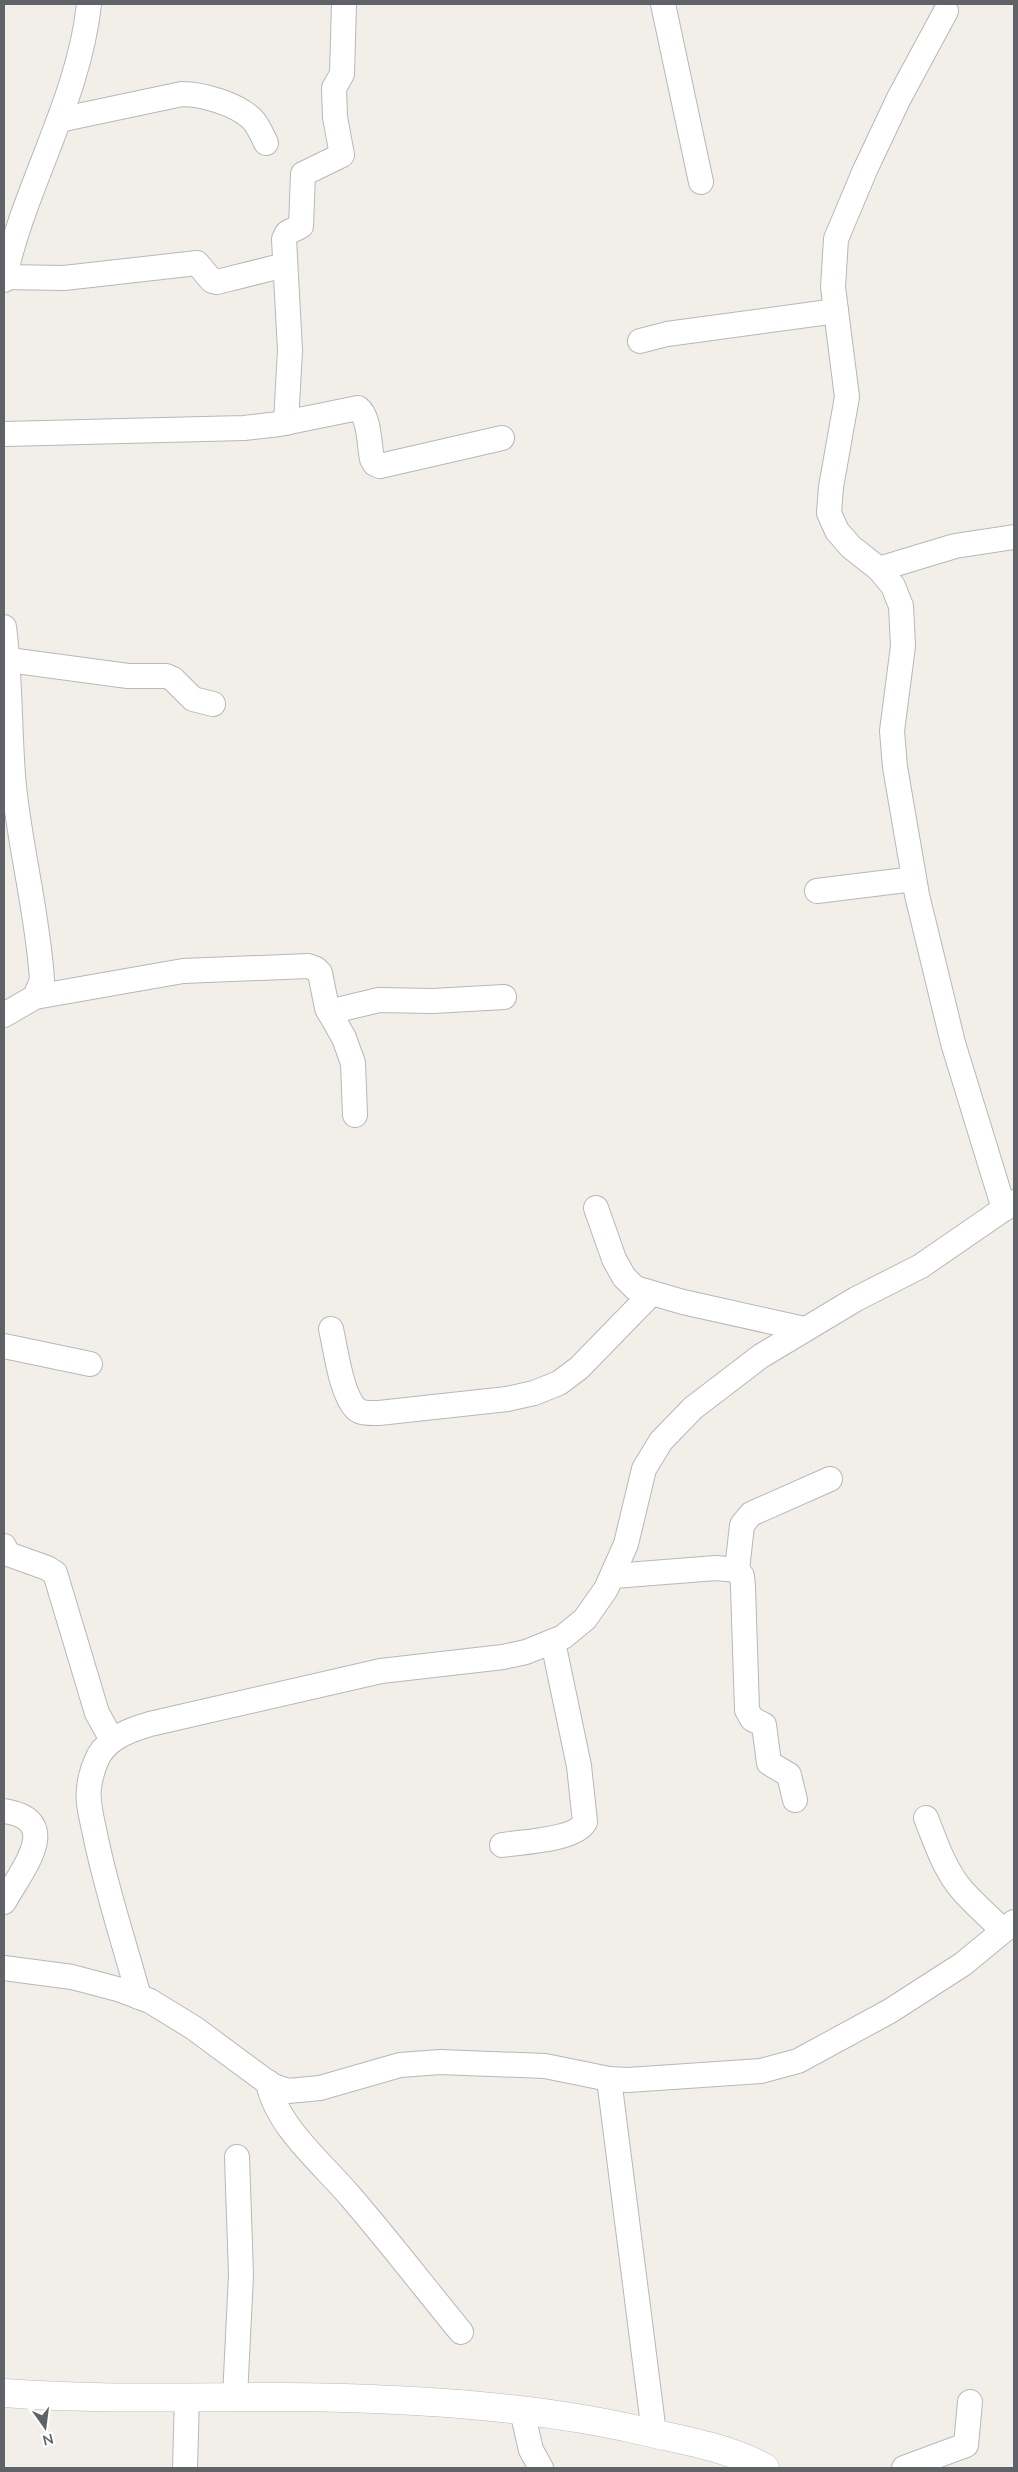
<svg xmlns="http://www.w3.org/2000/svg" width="1018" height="2472" font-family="Mulish,sans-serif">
<rect width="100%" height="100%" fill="#f1efe8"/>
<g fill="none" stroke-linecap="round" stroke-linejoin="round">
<defs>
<g id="minor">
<polyline points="663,4 701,182"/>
<polyline points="946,11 899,98 865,170 836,239 833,287 847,397 831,487 829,513 837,531 851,547 879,569 893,586 901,606 903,646 892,731 895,767 917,895 953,1043 1004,1209"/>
<path d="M59,120L182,94C202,94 237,104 252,119C258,125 262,135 266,143"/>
<polyline points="4,277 64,278 197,263 212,281 217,282 285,265"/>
<path d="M4,280C24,186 79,100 89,4"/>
<polyline points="640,341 667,334 836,311"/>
<polyline points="286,423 290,350 284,239 287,233 301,226 303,174 342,155 335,117 334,88 342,74 344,4"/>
<path d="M4,434L244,428L279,424L358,408C370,417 369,445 372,459L375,464L380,466L502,438"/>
<polyline points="879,569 955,546 1014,537"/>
<path d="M4,627C11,681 9,734 14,787C21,852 38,916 42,980L35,997L4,1015"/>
<polyline points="9,660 128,676 166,676 173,679 193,699 213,704"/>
<polyline points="817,891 914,879"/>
<polyline points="35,997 183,971 308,966 316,969 320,973 327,1008 344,1038 353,1063 355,1115"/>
<polyline points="329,1012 379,1000 433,1001 504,997"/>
<polyline points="596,1208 614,1259 624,1277 635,1288 683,1302 804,1329"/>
<path d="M331,1329C336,1350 341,1394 356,1409C362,1414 372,1413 379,1413L507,1399L534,1393L559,1383L579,1368L651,1294"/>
<polyline points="4,1346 90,1364"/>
<polyline points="4,1546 8,1554 47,1568 55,1573 97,1713 112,1740"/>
<polyline points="737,1570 742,1525 751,1514 830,1479"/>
<polyline points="614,1576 716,1568 737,1570 742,1576 743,1587 747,1710 752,1719 764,1725 769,1763 789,1775 795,1800"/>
<path d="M4,1811C65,1820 21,1871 4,1902"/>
<path d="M926,1818C936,1843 944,1869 962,1890C974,1904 990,1917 1003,1931"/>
<path d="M502,1845C521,1842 576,1840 585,1822L579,1766L553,1642"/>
<polyline points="4,1968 72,1977 121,1990 150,2001 194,2028 271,2085 288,2091 320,2088 400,2065 440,2062 545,2066 609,2079 628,2080 761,2071 798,2061 890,2011 963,1964 1014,1922"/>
<path d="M139,1997C124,1942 106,1889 95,1834C92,1819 87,1803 89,1788C90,1778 94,1765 99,1755C110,1737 130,1730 150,1724L381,1671L503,1657L526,1652L563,1637L585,1619L606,1589L626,1544L644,1469L661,1441L693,1408L761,1356L856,1299L921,1266L1014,1202"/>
<polyline points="609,2079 654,2433"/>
<path d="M268,2082C276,2126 322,2163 350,2196C388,2240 424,2287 461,2332"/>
<polyline points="235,2397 241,2275 237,2157"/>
<polyline points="522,2411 531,2450 541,2468"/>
<polyline points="185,2468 187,2397"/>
<polyline points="904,2468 966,2445 970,2402"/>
</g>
<path id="secondary" d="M4,2393C98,2400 192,2397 286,2397C405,2398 532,2405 647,2432C686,2441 730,2448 765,2468"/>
</defs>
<use href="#minor" stroke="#b5b8bc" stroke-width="26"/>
<use href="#secondary" stroke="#b6babf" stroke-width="29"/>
<use href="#minor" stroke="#fff" stroke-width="24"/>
<use href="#secondary" stroke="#fff" stroke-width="28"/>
</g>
<rect width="1018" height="2472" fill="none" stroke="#5f6368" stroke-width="10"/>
<g transform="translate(45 2427) rotate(166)" stroke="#ffffff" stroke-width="4" paint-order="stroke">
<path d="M0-4L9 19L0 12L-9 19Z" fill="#5f6368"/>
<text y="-8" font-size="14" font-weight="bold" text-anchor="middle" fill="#5f6368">N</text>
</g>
</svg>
